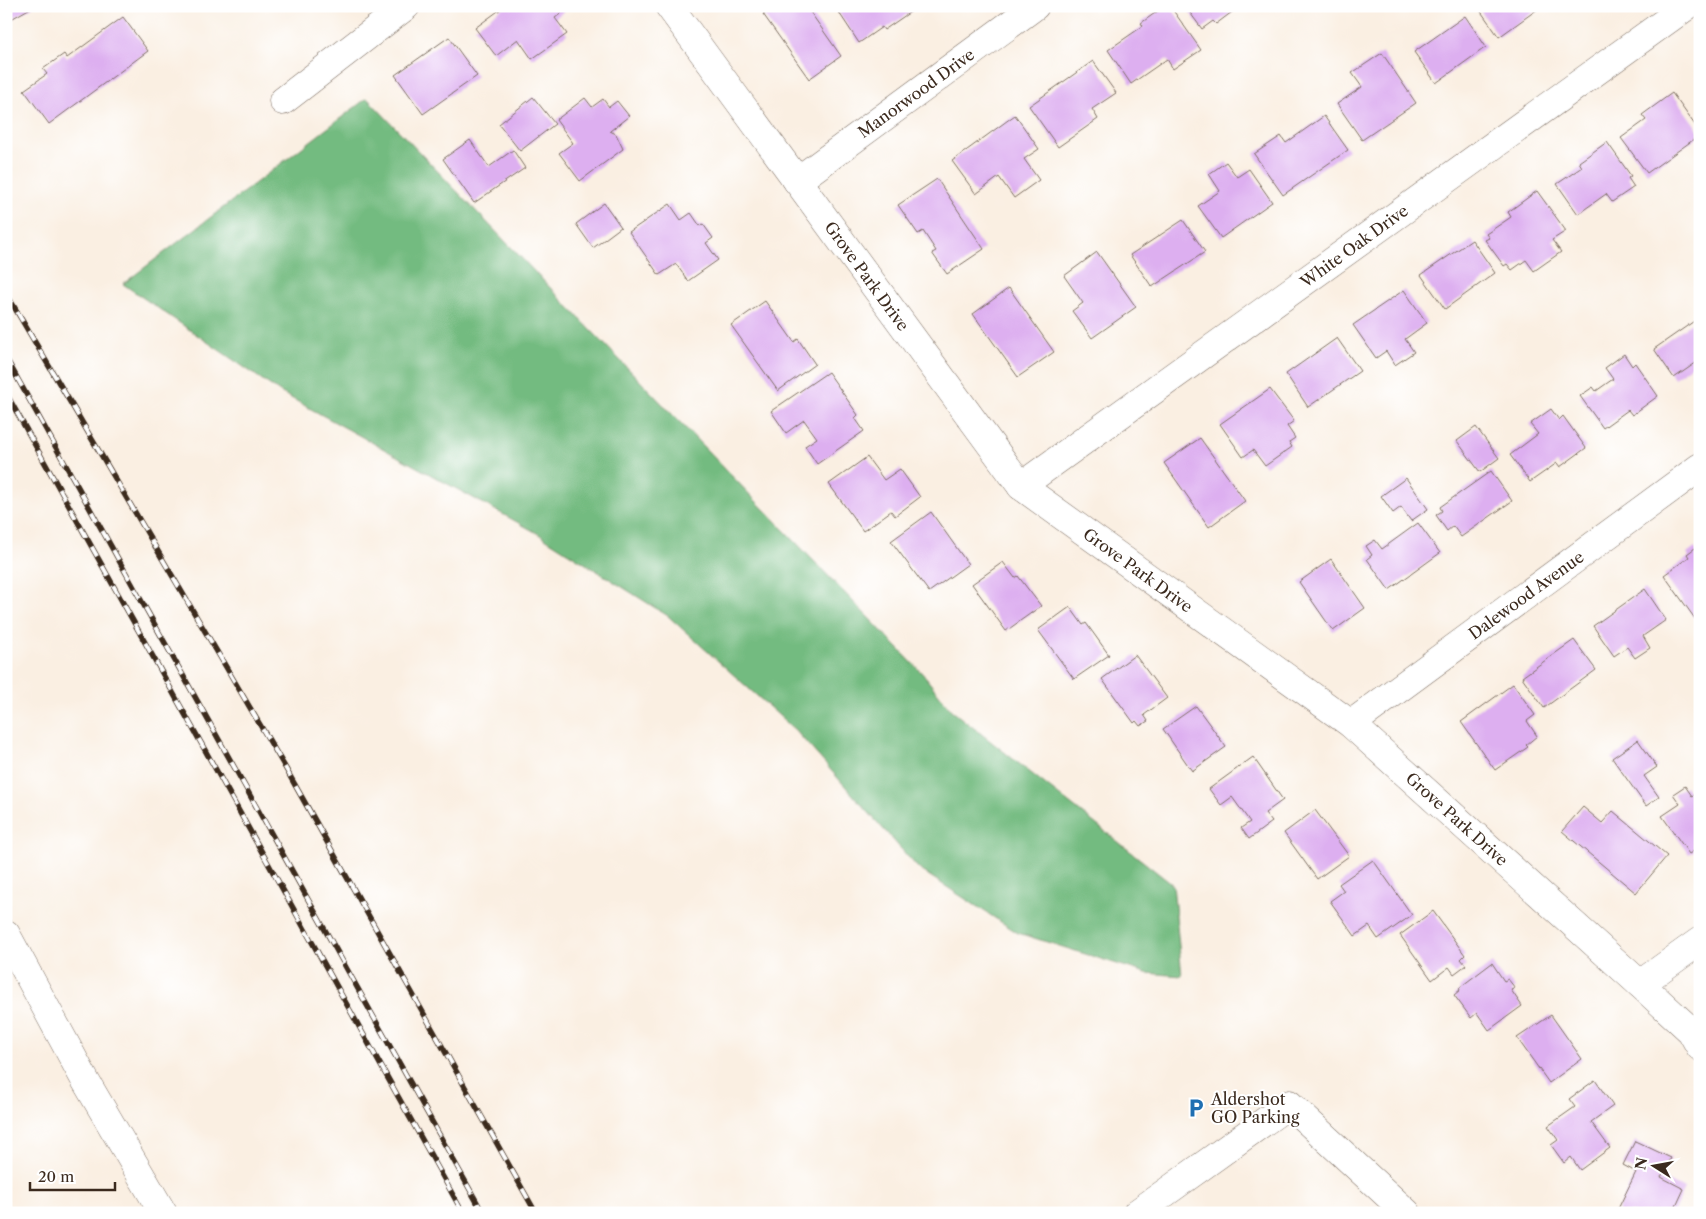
<svg xmlns="http://www.w3.org/2000/svg" width="1706" height="1219" font-family="'Libre Caslon Text',serif">
<rect width="100%" height="100%" fill="#fff"/>
<filter id="ink" filterUnits="userSpaceOnUse"><feTurbulence type="fractalNoise" baseFrequency=".02" numOctaves="2"/><feDisplacementMap in="SourceGraphic" scale="10" xChannelSelector="R" yChannelSelector="G"/><feConvolveMatrix kernelMatrix="1 2 1 2 8 2 1 2 1" color-interpolation-filters="sRGB"/></filter>
<filter id="wash" filterUnits="userSpaceOnUse"><feTurbulence type="fractalNoise" baseFrequency=".0096" numOctaves="4" result="noise"/><feDisplacementMap in="SourceGraphic" scale="20" xChannelSelector="R" yChannelSelector="G"/><feGaussianBlur stdDeviation="1.12" result="paint"/><feColorMatrix in="noise" values="0 0 0 0 0 0 0 0 0 0 0 0 0 0 0 0 0 1.4 0 .05"/><feComposite in="paint" operator="in"/></filter>
<g filter="url(#wash)">
<rect width="100%" height="100%" fill="#faefe2"/>
<polygon fill="#73bb80" stroke="#57724f" points="367,98 922,673 951,710 1173,885 1182,976 1146,973 1018,933 919,869 795,730 668,616 537,533 280,392 123,284"/>
<g id="blocks">
<g fill="#ddaff0">
<polygon points="6,6 34,6 6,22"/>
<polygon points="505,6 565,6 567,9 555,18 567,34 532,59 518,39 496,56 475,28"/>
<polygon points="774,6 806,6 841,56 809,79 763,14"/>
<polygon points="839,6 919,6 884,30 882,27 859,43 836,8"/>
<polygon points="1165,6 1170,6 1201,50 1173,69 1167,59 1131,84 1108,50 1143,26 1141,23"/>
<polygon points="1185,6 1240,6 1216,24 1213,21 1202,29"/>
<polygon points="1477,6 1542,6 1499,37"/>
<polygon points="1465,16 1486,47 1436,83 1414,52"/>
<polygon points="123,17 148,51 49,124 24,90 47,74 43,69 64,54 67,58"/>
<polygon points="449,37 477,76 423,114 395,75"/>
<polygon points="1382,53 1416,103 1362,140 1337,104 1362,87 1352,73"/>
<polygon points="1093,61 1116,93 1092,109 1098,119 1058,147 1029,106"/>
<polygon points="1672,93 1700,132 1700,135 1647,173 1621,138 1646,120 1642,115"/>
<polygon points="533,97 555,124 520,151 499,124"/>
<polygon points="585,98 592,107 603,99 609,107 617,101 629,116 610,131 616,134 623,149 580,181 559,153 573,143 556,120"/>
<polygon points="1015,115 1039,149 1024,159 1039,180 1014,198 999,177 976,194 952,161"/>
<polygon points="1324,116 1348,150 1283,195 1254,154 1281,136 1286,143"/>
<polygon points="470,140 489,167 513,150 525,168 474,203 443,159"/>
<polygon points="1607,142 1631,176 1628,178 1634,187 1612,202 1606,194 1578,214 1557,184 1582,167 1579,162"/>
<polygon points="1226,162 1237,177 1249,169 1272,202 1221,238 1198,206 1220,191 1209,174"/>
<polygon points="937,179 984,249 947,274 932,253 936,251 923,231 918,234 898,205"/>
<polygon points="1537,191 1566,231 1552,240 1561,252 1534,271 1526,260 1512,270 1507,264 1504,266 1485,240 1489,238 1486,234 1511,217 1508,212"/>
<polygon points="604,203 621,227 593,248 576,224"/>
<polygon points="670,204 681,220 691,213 700,226 703,224 713,238 706,243 718,260 688,281 676,264 659,275 629,232"/>
<polygon points="1183,220 1205,252 1152,287 1130,255"/>
<polygon points="1472,240 1495,273 1445,309 1421,275"/>
<polygon points="1097,252 1136,307 1092,338 1072,311 1083,303 1064,276"/>
<polygon points="1009,288 1054,352 1018,377 973,314"/>
<polygon points="1404,290 1427,323 1405,339 1414,352 1395,365 1386,351 1376,358 1353,325"/>
<polygon points="765,301 794,342 798,339 815,364 778,391 731,325"/>
<polygon points="1700,317 1700,360 1674,378 1654,349"/>
<polygon points="1337,338 1360,371 1308,407 1286,374"/>
<polygon points="1624,354 1632,366 1635,363 1658,396 1632,415 1628,410 1603,428 1580,396 1593,387 1596,391 1613,379 1605,368"/>
<polygon points="828,372 858,415 855,418 864,431 817,464 805,446 817,438 804,420 786,433 771,411"/>
<polygon points="1270,389 1294,421 1287,426 1295,438 1289,442 1292,447 1265,466 1253,450 1243,457 1220,424"/>
<polygon points="1551,409 1559,420 1563,416 1586,448 1560,467 1557,463 1530,482 1510,455 1538,434 1530,424"/>
<polygon points="1476,427 1499,458 1480,472 1457,441"/>
<polygon points="1200,438 1245,501 1209,527 1164,463"/>
<polygon points="867,457 884,480 900,469 920,497 895,516 891,511 863,531 829,484"/>
<polygon points="1491,471 1512,501 1461,537 1453,526 1447,531 1436,515 1442,511 1440,507"/>
<polygon points="1406,478 1428,509 1411,521 1401,507 1393,513 1381,496"/>
<polygon points="931,512 968,564 929,592 891,541"/>
<polygon points="1418,523 1440,553 1389,590 1367,559 1372,555 1366,546 1375,540 1382,549"/>
<polygon points="1695,548 1697,551 1700,549 1700,621 1698,623 1664,575 1689,557 1687,554"/>
<polygon points="1331,559 1365,608 1333,631 1299,582"/>
<polygon points="1003,562 1015,578 1018,576 1041,606 1006,631 972,584"/>
<polygon points="1645,589 1666,620 1643,636 1650,648 1635,658 1627,647 1614,656 1593,626"/>
<polygon points="1070,607 1083,625 1086,623 1109,655 1074,679 1038,630"/>
<polygon points="1574,640 1596,670 1544,708 1522,677"/>
<polygon points="1135,655 1167,698 1144,715 1148,721 1140,726 1136,721 1134,723 1102,679"/>
<polygon points="1513,684 1535,715 1527,721 1537,736 1526,745 1528,747 1495,770 1461,722"/>
<polygon points="1196,706 1226,747 1192,771 1163,729"/>
<polygon points="1638,740 1657,767 1644,776 1659,797 1646,806 1612,758"/>
<polygon points="1253,757 1283,800 1265,813 1272,822 1249,839 1241,828 1250,822 1232,797 1221,805 1209,789"/>
<polygon points="1685,786 1692,796 1700,791 1700,847 1689,854 1662,816 1680,804 1673,794"/>
<polygon points="1583,807 1602,823 1613,811 1667,856 1636,893 1562,831"/>
<polygon points="1315,810 1349,856 1317,879 1284,833"/>
<polygon points="1373,860 1412,915 1378,939 1369,926 1355,936 1330,901 1344,891 1339,884"/>
<polygon points="1433,911 1465,955 1461,959 1466,965 1454,974 1449,967 1432,980 1400,935"/>
<polygon points="1492,963 1504,981 1508,979 1515,988 1511,990 1522,1006 1489,1030 1477,1013 1471,1018 1454,995 1460,990 1459,988"/>
<polygon points="1551,1015 1582,1059 1549,1083 1517,1038"/>
<polygon points="1595,1080 1613,1106 1591,1122 1610,1148 1580,1170 1571,1157 1564,1163 1551,1145 1558,1140 1548,1126 1575,1107 1569,1099"/>
<polygon points="1635,1141 1671,1158 1661,1177 1684,1189 1673,1213 1621,1213 1617,1211 1636,1172 1623,1165"/>
</g>
</g>
</g>
<g filter="url(#ink)">
<use href="#blocks" fill-opacity="0" stroke="#7e6f63" stroke-width="1"/>
<g fill="none" stroke-linecap="round" stroke-linejoin="round">
<defs>
<g id="minor">
<polyline points="669,6 1021,486 1351,724 1640,984 1691,1031 1700,1047"/>
<polyline points="283,101 406,6"/>
<polyline points="797,181 1035,6"/>
<polyline points="1021,486 1687,6"/>
<polyline points="1351,724 1700,467"/>
<polyline points="6,934 85,1080 163,1213"/>
<polyline points="1640,984 1700,941"/>
<polyline points="1137,1213 1289,1104 1407,1213"/>
</g>
</defs>
<use href="#minor" stroke="#7e6f63" stroke-width="29"/>
<use href="#minor" stroke="#fff" stroke-width="28"/>
<defs>
<g id="rail">
<polyline points="6,293 286,769 536,1213"/>
<polyline points="6,358 483,1213"/>
<polyline points="6,393 463,1213"/>
</g>
</defs>
<use href="#rail" stroke="#3b2a1e" stroke-width="5.5"/>
<use href="#rail" stroke="#fff" stroke-width="4" stroke-dasharray="11" stroke-linecap="butt"/>
</g>
</g>
<defs>
<symbol id="parking-bare" viewBox="-9 -9 18 18"><path d="M-3.5-5.5H1a3.5 3.5 0 0 1 0 7H-1V5.5H-3.5ZM-1-3.4V-.6H.8a1.4 1.4 0 0 0 0-2.8Z" fill="#1f6fb2" stroke="#fff" stroke-width="2.5" paint-order="stroke"/></symbol>
</defs>
<g fill-rule="evenodd">
<use href="#parking-bare" x="1182" y="1094" width="28" height="28"/>
</g>
<g text-anchor="middle" dominant-baseline="central" stroke-width="4" stroke-linejoin="round" paint-order="stroke">
<g font-size="16" fill="#3b2a1e" stroke="#fff">
<text transform="translate(916 93) rotate(-36)">Manorwood Drive</text>
<text transform="translate(1354 246) rotate(-36)">White Oak Drive</text>
<text transform="translate(867 276) rotate(54)">Grove Park Drive</text>
<text transform="translate(1138 570) rotate(36)">Grove Park Drive</text>
<text transform="translate(1526 595) rotate(-36)">Dalewood Avenue</text>
<text transform="translate(1457 819) rotate(42)">Grove Park Drive</text>
</g>
<g font-size="16" fill="#3b2a1e" stroke="#fff" text-anchor="start">
<text x="1211" y="1099">Aldershot<tspan x="1211" dy="18">GO Parking</tspan></text>
</g>
</g>
<rect width="1706" height="1219" fill="none" stroke="#fff" stroke-width="25"/>
<g transform="translate(1654 1166) rotate(281)" stroke="#ffffff" stroke-width="4" paint-order="stroke">
<path d="M0-4L9 19L0 12L-9 19Z" fill="#3b2a1e"/>
<text y="-8" font-size="14" font-weight="bold" text-anchor="middle" fill="#3b2a1e">N</text>
</g>
<path d="M30 1182v8h85v-8" fill="none" stroke="#3b2a1e" stroke-width="2.5"/>
<text x="38" y="1182" font-size="15" fill="#3b2a1e" stroke="#ffffff" stroke-width="4" paint-order="stroke">20 m</text>
</svg>
